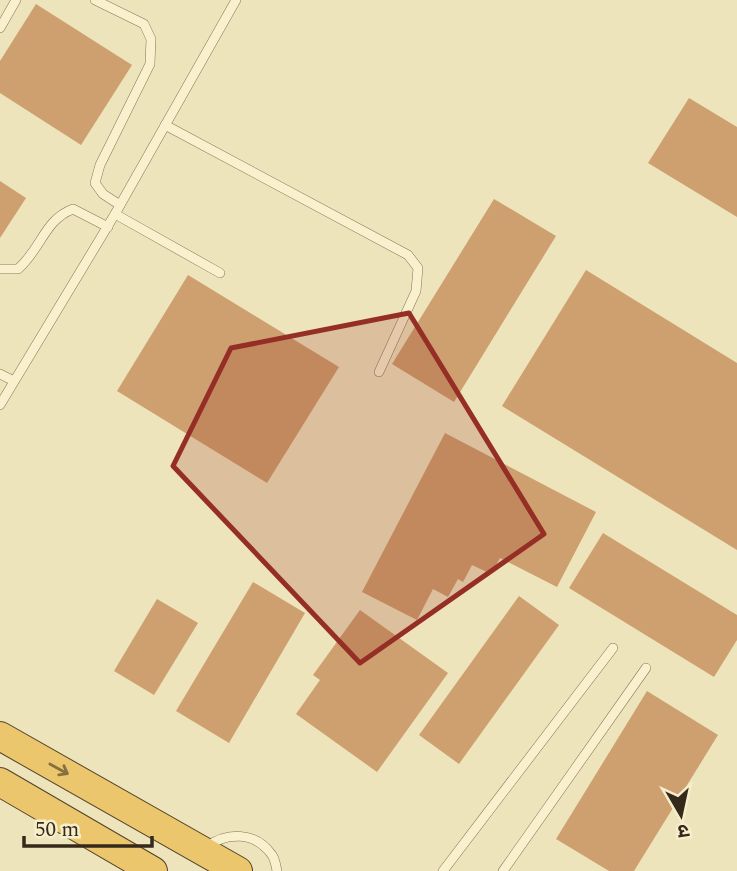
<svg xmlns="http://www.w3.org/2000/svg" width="737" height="871" font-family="Spectral,'Noto Sans Devanagari',serif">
<rect width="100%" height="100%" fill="#eee4bb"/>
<g fill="#cea06f">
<polygon points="36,4 132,65 81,145 0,93 0,61"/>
<polygon points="689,98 737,127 737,217 648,163"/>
<polygon points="0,181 26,198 0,238"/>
<polygon points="494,199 556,236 454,402 392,364"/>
<polygon points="586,270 737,363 737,550 502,406"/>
<polygon points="188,275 339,367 267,483 117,391"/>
<polygon points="445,433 596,512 557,587 500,558 491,574 472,565 463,582 458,579 448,597 433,589 417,620 362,592"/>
<polygon points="603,533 737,615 737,640 714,677 569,588"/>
<polygon points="253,582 305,613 229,743 176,711"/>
<polygon points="519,596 559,625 459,764 419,735"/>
<polygon points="157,599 198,623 154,695 114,671"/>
<polygon points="360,610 448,673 377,772 296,714 320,680 313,675"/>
<polygon points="647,691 718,735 634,871 609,871 556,839"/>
</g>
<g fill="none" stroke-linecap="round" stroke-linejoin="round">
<defs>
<g id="service">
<polyline points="95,0 144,24 151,39 150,64 100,165 95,183 103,194 120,205"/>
<polyline points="0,28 16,0"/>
<polyline points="165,125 408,255 418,268 416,291 379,372"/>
<polyline points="115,214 220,273"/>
<path d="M0,269H18C42,248 44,220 73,209L108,227"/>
<polyline points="0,374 14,381"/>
<polyline points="0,405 115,214 236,0"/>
<path d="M206,847C227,832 255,831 272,855C275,859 276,866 277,871"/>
<polyline points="443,871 613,648"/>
<polyline points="503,871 646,668"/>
</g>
<g id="trunk">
<polyline points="0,736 238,871"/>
<polyline points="0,782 153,871"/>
</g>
</defs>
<use href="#service" stroke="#857355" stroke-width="10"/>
<use href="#trunk" stroke="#52412a" stroke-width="30"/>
<use href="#service" stroke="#f9f1ce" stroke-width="9"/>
<use href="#trunk" stroke="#ebc66c" stroke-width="28"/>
</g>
<defs><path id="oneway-shaft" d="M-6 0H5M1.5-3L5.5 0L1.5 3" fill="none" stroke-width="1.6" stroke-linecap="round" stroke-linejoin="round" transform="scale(1.75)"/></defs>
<use stroke="#86703f" href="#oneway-shaft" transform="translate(59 769) rotate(29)"/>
<path fill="#952e24" fill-opacity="0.2" stroke="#952e24" stroke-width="5" stroke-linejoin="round" d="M409,313L544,534L360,663L173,466L231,348Z"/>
<g transform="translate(681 815) rotate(171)" stroke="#f6edca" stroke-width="5" paint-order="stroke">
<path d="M0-5L12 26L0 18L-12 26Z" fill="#34291a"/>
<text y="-10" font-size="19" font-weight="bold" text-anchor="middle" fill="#34291a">उ</text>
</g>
<path d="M24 836v10h128v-10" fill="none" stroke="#34291a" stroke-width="3.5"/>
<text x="35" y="836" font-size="21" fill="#34291a" stroke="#f6edca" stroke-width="5" paint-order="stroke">50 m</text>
</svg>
